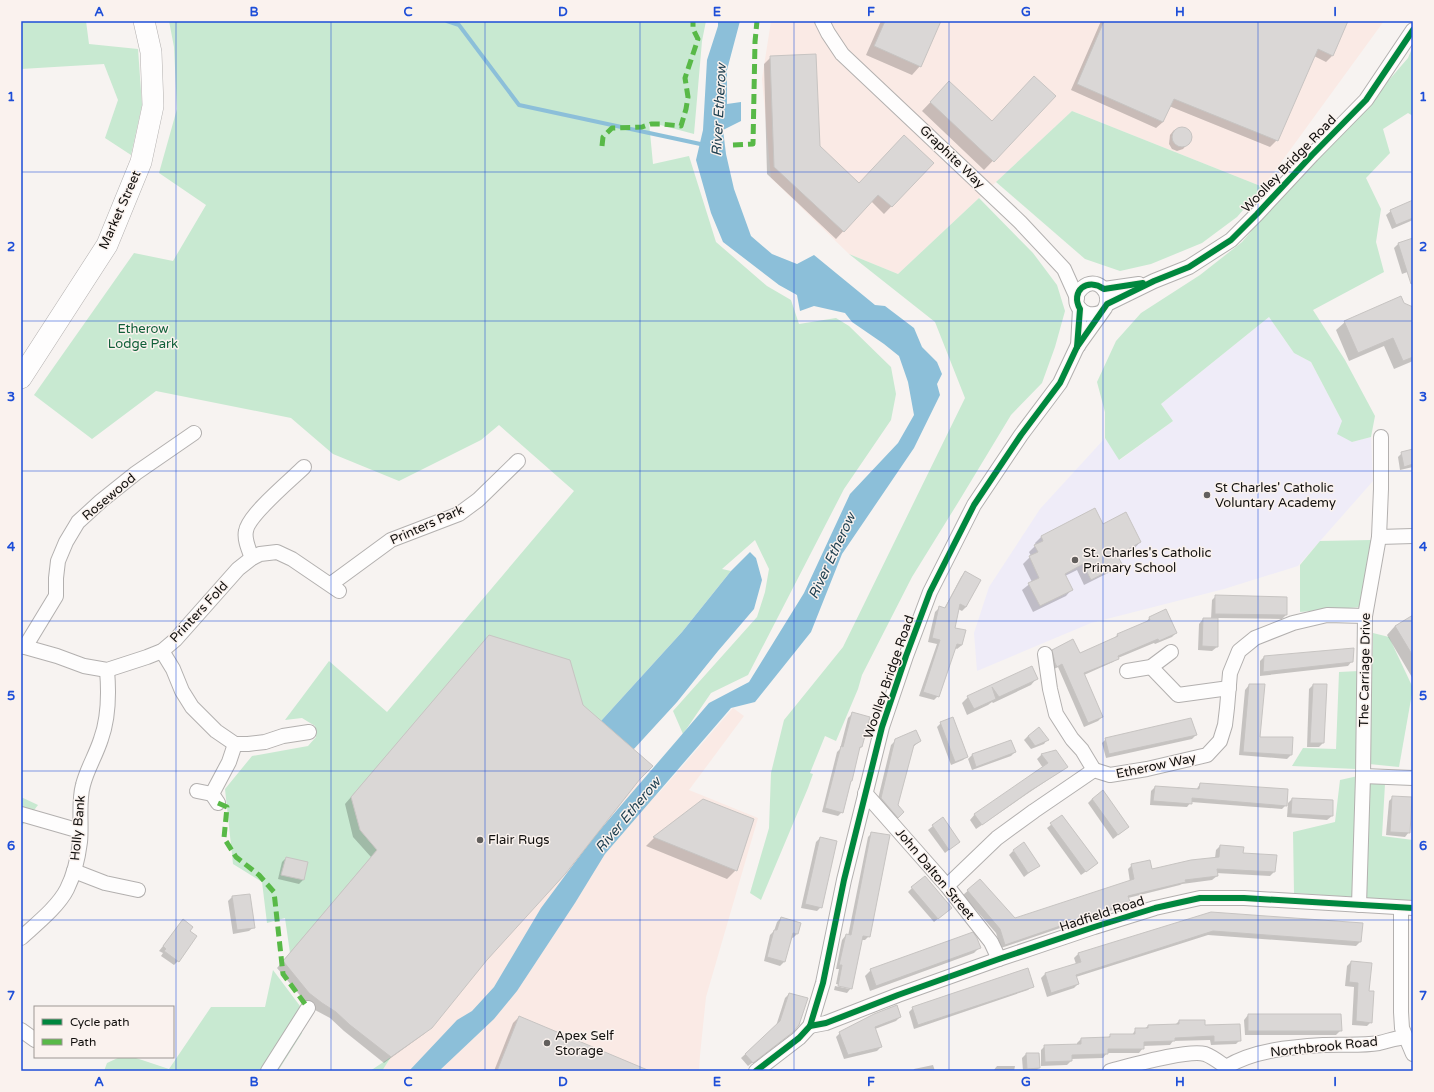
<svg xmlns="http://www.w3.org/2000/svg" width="1434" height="1092" font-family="'Varela Round',sans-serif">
<rect width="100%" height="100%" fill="#f7f3f1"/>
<g fill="#faeae5">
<polygon points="771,21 1384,21 1263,187 1072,111 898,274 849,254 771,178 762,79"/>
<polygon points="583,705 653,766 641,779 658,794 733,708 744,716 689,790 758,818 706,997 700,1055 699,1071 382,1071 391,1057 336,1012 322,1003 309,993 283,961 377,850 360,830 351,797"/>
</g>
<polygon fill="#efecf8" points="1269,317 1294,353 1311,362 1342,421 1352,442 1371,437 1373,481 1298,566 1224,589 1091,623 977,671 974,633 989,587 1040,509 1105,438 1120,460 1173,421 1161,404"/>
<g fill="#c8e9d1">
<polygon points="21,21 86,21 89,44 138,49 142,105 131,155 105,138 118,100 104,64 21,69"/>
<polygon points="169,21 706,21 702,41 694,134 649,122 653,164 689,156 716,242 767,286 791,300 799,324 836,318 849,326 891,367 896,394 891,420 844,489 748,675 711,693 683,734 673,711 757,617 765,592 769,569 755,540 722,569 731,571 682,632 601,721 498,653 360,830 377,850 290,953 285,918 267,923 262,882 233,864 225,789 252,756 308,746 316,737 315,726 302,718 285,720 329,661 387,712 574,491 499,425 481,440 399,481 333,454 291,418 156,391 92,439 34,395 134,253 173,261 206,205 159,173 177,109 174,47"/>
<polygon points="1413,46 1413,116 1408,113 1383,129 1390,153 1366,178 1381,209 1376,242 1384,272 1313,310 1345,360 1375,416 1371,437 1352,442 1337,434 1342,421 1311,362 1294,353 1269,317 1161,404 1173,421 1119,460 1105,438 1105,412 1097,382 1116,341 1141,313 1200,275 1242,242 1311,161 1363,110 1408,58"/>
<polygon points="1072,111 1263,187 1237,217 1202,243 1151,264 1120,271 1085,259 996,182"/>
<polygon points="979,198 1033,253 1057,285 1065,311 1055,347 1042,383 1011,415 959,501 912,577 862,675 858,689 836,741 825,736 810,773 813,774 808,788 761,900 750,893 769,828 771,773 784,720 843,647 965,398 935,322 849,254 898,274"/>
<polygon points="1372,540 1361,607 1300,612 1300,565 1320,541"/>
<polygon points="1373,633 1389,637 1413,688 1399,767 1369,764"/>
<polygon points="1359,671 1356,769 1292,766 1303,748 1336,749 1339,672"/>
<polygon points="1358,776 1352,897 1294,893 1293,832 1335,822 1340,780"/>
<polygon points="1370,784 1385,784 1382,836 1413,840 1413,902 1366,898"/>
<polygon points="21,797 38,805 21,827"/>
<polygon points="273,970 300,1006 302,1033 278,1071 104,1071 107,1063 120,1057 133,1057 169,1069 211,1007 265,1007"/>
<polygon points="391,1057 382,1071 370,1071"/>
</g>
<g fill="#8cbfd9">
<polygon points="718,21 740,21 727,70 727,104 741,102 741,121 723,130 726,154 734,189 751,236 772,254 797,264 814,255 875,305 885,306 914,328 922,347 937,362 942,374 937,384 940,395 914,448 842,554 811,632 755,702 731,708 605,854 575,903 517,991 494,1019 439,1071 409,1071 457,1020 472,1011 494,987 541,908 593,838 709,703 749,682 804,593 850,494 898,443 914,415 908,382 899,356 884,344 852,322 845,313 814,306 800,311 797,295 779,285 723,242 711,213 696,160 703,130 707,60 718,26"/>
<polygon points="750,552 756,558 762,580 754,609 718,651 677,702 633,750 601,721 682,632 731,571"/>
</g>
<g fill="#0003">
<polygon points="881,21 940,21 920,66 912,75 866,55"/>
<polygon points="1101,21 1347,21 1332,56 1326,62 1314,56 1277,140 1270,147 1169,106 1163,122 1156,128 1071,90"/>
<polygon points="771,57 819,147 859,185 933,163 884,214 871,201 836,239 767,174 764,64"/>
<polygon points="941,91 991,122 1055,96 984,170 922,111"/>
<polygon points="1184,128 1189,131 1191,133 1191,140 1183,149 1177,151 1172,149 1169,144 1170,135 1174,130"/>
<polygon points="1413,201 1413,220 1392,229 1386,215 1391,211"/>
<polygon points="1413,239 1413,270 1402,274 1394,248 1398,244"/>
<polygon points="1403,304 1413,310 1413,361 1394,369 1384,346 1349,361 1336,330 1345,322"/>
<polygon points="1413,450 1413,467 1400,470 1398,457 1402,453"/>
<polygon points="1094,510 1102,525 1140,542 1134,549 1117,557 1121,564 1114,570 1084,585 1077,570 1065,576 1072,589 1066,596 1033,612 1022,590 1032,582 1023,564 1031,556 1029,552 1036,545 1035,543 1041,537"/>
<polygon points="965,572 980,580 966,607 962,611 958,609 954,629 962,645 957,649 955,648 938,696 934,700 919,696 937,644 928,642 935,612 939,608 944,609 961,577"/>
<polygon points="1216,596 1286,615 1282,619 1217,618 1217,647 1212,651 1198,650 1199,624 1203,619 1211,619 1212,600"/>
<polygon points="1166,611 1176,633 1172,637 1155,644 1154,643 1118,658 1113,662 1084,675 1102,717 1098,721 1084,727 1058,667 1052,670 1049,655 1053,651 1079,654 1113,640 1117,635 1146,623 1149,618"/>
<polygon points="1413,616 1413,679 1387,635 1395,626"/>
<polygon points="489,636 582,706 639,778 431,1027 424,1034 384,1063 344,1031 330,1018 315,1010 303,999 277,968 371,857 353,837 345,804"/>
<polygon points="1264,657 1352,661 1348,666 1260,676 1260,661"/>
<polygon points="1031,667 1037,678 1031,685 993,703 992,702 988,705 967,715 962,703 968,697"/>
<polygon points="1249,685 1259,738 1291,755 1287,759 1239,755 1245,690"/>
<polygon points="1313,685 1326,685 1323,743 1319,747 1307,747 1309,689"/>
<polygon points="852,714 861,747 859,750 842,812 838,816 822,812 837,752 840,749 848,718"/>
<polygon points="941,723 967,756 963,760 951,765 937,727"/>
<polygon points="1196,735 1192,739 1106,758 1102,743 1106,739"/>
<polygon points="1028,736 1047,740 1044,744 1031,749 1024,740"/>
<polygon points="896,740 920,741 913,747 897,806 903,812 893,821 877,803 891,745"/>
<polygon points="1010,741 1015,752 1011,756 972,770 968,759 972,755"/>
<polygon points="1042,754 1067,766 1061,771 1024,796 976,829 970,820 975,814 1043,768 1037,759"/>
<polygon points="1200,784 1286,805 1282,809 1191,802 1187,807 1150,805 1151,791 1155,787 1196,790"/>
<polygon points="1393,797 1409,832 1405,837 1386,835 1389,801"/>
<polygon points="1092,799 1128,827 1113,839 1088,803"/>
<polygon points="1292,799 1332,816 1327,820 1287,817 1288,803"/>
<polygon points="703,800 736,870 727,879 646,846 654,838"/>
<polygon points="1062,816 1092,867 1081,875 1047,828"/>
<polygon points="943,818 955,845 945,853 928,830"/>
<polygon points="872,833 869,936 865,940 861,940 851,988 847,993 834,990 835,986 850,989 850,987 836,984 839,969 836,969 842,940 846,935 848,936 868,837"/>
<polygon points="820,838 821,907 817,911 801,908 816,842"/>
<polygon points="1220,846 1242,854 1276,856 1274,872 1270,876 1216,873 1217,876 1212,880 1182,884 1180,885 1128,898 1129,902 1125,906 1001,948 996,933 963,895 980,880 1014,920 1130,882 1128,869 1132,865 1151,871 1215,858 1216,850"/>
<polygon points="1013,851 1039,865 1024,877 1009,855"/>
<polygon points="286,858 307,862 303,880 299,884 278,879 282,862"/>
<polygon points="912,888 946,912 934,922 908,892"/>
<polygon points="232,897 254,927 249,931 233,934 228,901"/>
<polygon points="1211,913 1360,942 1356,946 1208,935 1076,977 1078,984 1074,988 1047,997 1041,978 1045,974 1076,964 1074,958 1078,954"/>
<polygon points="781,918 797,934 793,938 791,937 784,962 780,966 764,961 770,935 774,931 777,922"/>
<polygon points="183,921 178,961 174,965 161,956 163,953 159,951"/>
<polygon points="979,948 974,953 870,991 865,976 871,970"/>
<polygon points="1351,962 1368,992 1371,1022 1367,1026 1352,1025 1354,987 1345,986 1347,966"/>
<polygon points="1032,986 1028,990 914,1029 909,1012 913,1008"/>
<polygon points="789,994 788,1036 748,1066 741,1058 776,1026 785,998"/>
<polygon points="1248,1015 1340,1031 1336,1035 1245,1035 1244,1020"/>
<polygon points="519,1017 648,1071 494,1071 513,1023"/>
<polygon points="900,1017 896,1021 875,1029 881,1047 877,1051 844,1059 836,1037 840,1033"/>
<polygon points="1179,1021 1204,1026 1240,1040 1236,1044 1211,1045 1210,1040 1173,1041 1170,1045 1143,1046 1143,1048 1139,1053 1107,1053 1103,1058 1071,1059 1071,1061 1067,1065 1041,1066 1041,1050 1045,1046 1077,1045 1077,1043 1081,1039 1107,1038 1111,1035 1132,1035 1136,1029 1144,1029 1148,1026 1175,1025"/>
<polygon points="1026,1054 1039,1068 1036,1071 1023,1071 1022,1058"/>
<polygon points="933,1065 935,1071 913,1071 914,1069"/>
<polygon points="997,1066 1015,1066 1014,1071 993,1071"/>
</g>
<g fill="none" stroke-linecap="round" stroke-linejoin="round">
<polyline stroke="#8cbfd9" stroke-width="4" points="447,21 459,25 519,105 705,145"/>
</g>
<g fill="#dad7d6" stroke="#c7c4c2">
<polygon points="885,21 941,21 921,67 874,46"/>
<polygon points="1104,21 1348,21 1333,56 1318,49 1278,141 1174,99 1163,122 1077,84"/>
<polygon points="816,54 820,146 859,183 904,135 934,163 892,207 878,195 844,232 774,167 770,56"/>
<polygon points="1034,76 1056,96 994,162 930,102 949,81 992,121"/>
<circle cx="1182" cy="137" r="10"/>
<polygon points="1413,200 1413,218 1396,225 1390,210"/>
<polygon points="1413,238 1413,283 1411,284 1398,243"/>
<polygon points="1401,296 1404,303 1413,307 1413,357 1403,361 1393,338 1358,353 1344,321"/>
<polygon points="1413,449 1413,464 1404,467 1401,452"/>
<polygon points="1095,508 1103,524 1126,512 1141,542 1117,555 1122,564 1091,580 1083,564 1065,574 1073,590 1040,606 1028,583 1039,578 1029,556 1038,552 1034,545 1043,541 1041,536"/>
<polygon points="965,571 981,580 966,607 960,604 955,628 966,630 962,645 957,644 939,697 923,692 940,640 932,638 939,606 945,608"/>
<polygon points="1215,595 1287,597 1287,615 1215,614"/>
<polygon points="1166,609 1177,633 1159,641 1158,639 1118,656 1119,659 1084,673 1103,717 1088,723 1062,664 1057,667 1055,663 1052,650 1073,639 1080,653 1118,636 1117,634 1150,620 1149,617"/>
<polygon points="1413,615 1413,656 1395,626"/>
<polygon points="1203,618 1218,618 1218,647 1202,646"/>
<polygon points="489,635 570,660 583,705 653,766 640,779 566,873 487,960 432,1028 391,1057 350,1025 336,1012 322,1003 309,993 283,961 377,850 360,830 351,797"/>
<polygon points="1354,648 1353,662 1263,672 1264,656"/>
<polygon points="1032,666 1038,679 999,697 992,687 996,699 974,709 967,696"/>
<polygon points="1249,684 1265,684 1260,737 1293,737 1292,755 1243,752"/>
<polygon points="1313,684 1327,684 1324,743 1310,743"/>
<polygon points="852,712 870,717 862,747 860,747 852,781 851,781 843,813 825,808 841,746 843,747"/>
<polygon points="953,717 968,757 955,762 940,722"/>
<polygon points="1191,718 1197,735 1109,754 1105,738"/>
<polygon points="1039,727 1049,740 1035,746 1028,736"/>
<polygon points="916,730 921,741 914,745 898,805 904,812 898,818 881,798 895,739"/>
<polygon points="1011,740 1016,752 976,767 972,754"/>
<polygon points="1056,750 1068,767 1030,791 982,825 974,814 1048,763 1041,754"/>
<polygon points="1200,783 1288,789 1287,806 1192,798 1192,804 1153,801 1155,786 1199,789"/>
<polygon points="1103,790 1129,827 1118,835 1092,799"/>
<polygon points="1392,796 1412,797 1410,833 1390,832"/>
<polygon points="1292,798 1333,800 1333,816 1291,814"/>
<polygon points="703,799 754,819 737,871 653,837"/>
<polygon points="1062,815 1098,863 1086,872 1050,823"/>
<polygon points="943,817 960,842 949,850 932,825"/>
<polygon points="871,832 890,835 870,937 863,936 852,989 838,986 842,965 839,965 846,934 851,935"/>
<polygon points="820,837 837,841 822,908 805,904"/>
<polygon points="1024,842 1040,866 1028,873 1013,850"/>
<polygon points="1220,845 1244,847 1243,853 1277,855 1275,872 1217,869 1218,876 1185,880 1186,882 1128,896 1130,902 1005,945 1000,929 967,890 980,879 1015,918 1134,879 1131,864 1150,860 1152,869 1191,860 1219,857"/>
<polygon points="286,857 308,862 304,880 281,875"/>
<polygon points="925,876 952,908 938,919 911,887"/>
<polygon points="250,894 255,928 237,930 232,896"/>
<polygon points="1211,912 1363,923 1361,942 1213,931 1076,975 1079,984 1051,993 1045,973 1081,962 1078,953"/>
<polygon points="781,917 801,923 798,934 793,933 785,962 767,957 774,930 777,930"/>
<polygon points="183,919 193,927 190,931 197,936 179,962 164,951 166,949 163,946"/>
<polygon points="973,932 977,938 981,948 876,986 870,969"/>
<polygon points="1351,961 1372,963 1369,991 1374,991 1372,1023 1356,1021 1358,983 1349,982"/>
<polygon points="1028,968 1034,987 918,1025 912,1007"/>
<polygon points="789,993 808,998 799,1025 793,1032 753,1063 745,1054 780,1021"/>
<polygon points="897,1005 901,1017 875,1027 882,1047 848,1055 839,1032 874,1014"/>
<polygon points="1248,1014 1341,1014 1342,1031 1248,1031"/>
<polygon points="519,1016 650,1071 497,1071"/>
<polygon points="1179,1020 1205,1020 1205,1025 1240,1024 1241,1041 1214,1042 1214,1036 1175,1038 1175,1041 1144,1042 1144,1049 1108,1049 1108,1054 1072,1055 1072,1061 1045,1062 1044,1045 1081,1044 1081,1038 1110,1037 1110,1034 1135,1034 1135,1028 1148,1028 1148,1025 1179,1024"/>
<polygon points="1026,1053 1039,1053 1040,1068 1027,1069"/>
</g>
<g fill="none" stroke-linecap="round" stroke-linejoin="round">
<defs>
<g id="minor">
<polyline points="822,21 828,33 842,54 1020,222 1064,269 1077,298"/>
<polyline points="1104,289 1139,284"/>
<polyline points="1107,304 1154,281 1189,267 1231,240 1257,214 1312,155 1366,100 1413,30"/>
<polyline points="1078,346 1080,309"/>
<polyline points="1379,537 1413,536"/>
<path d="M252,558C249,550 244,539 246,531C248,515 292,479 304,467"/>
<polyline points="331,584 391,540 459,514 478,500 518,461"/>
<polyline points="21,645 25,647 57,656 84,666 107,670 147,657 162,651 175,640 238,569 252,558 260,554 277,552 292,559 339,591"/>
<polyline points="25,647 56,596 56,578 58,561 66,542 78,522 101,501 136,473 194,433"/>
<polyline points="162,651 173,669 182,691 192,707 216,731 235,744 248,744 265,742 283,736 309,732"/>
<polyline points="1045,654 1050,689 1056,714 1072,739 1082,750 1094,770"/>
<polyline points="1151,667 1178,695 1229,688"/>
<polyline points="1127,671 1151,667 1171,652"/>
<polyline points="1363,776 1413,778"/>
<polyline points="197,791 212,794"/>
<polyline points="865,793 947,886 991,942 999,959"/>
<polyline points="218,803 212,794 229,762 235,744"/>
<polyline points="21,814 80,831"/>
<polyline points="74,871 105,883 138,890"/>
<polyline points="947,886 997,838 1034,811 1094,770 1110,775 1147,769 1207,755 1220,741 1225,725 1227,708 1230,673 1239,651 1255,638 1293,623 1327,615 1365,616"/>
<polyline points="1359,905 1363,776 1365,616 1379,537 1381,489 1381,437"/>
<polyline points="1401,908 1401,1012 1402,1028 1413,1054"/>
<path d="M21,938C35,925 58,907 67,889C74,875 78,858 80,842C82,823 78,803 83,785C87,769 96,755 101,739C109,717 109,693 107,670"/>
<polyline points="810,1026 826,1023 898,995 999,959 1094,927 1155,908 1200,898 1244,898 1413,908"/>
<polyline points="21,1030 35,1040"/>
<polyline points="268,1071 308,1008"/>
<path d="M756,1071L799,1038L810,1026L823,983L844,880L882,727L906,656L930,592L974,505L1021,435L1060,383L1077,347L1105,308C1113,292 1096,275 1082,288C1067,302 1084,321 1102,312"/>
<path d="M1110,1071C1130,1066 1188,1049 1205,1054C1213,1057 1219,1062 1226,1067"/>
<path d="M1226,1071V1067C1254,1050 1291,1047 1323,1045C1342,1044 1361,1046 1379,1043C1388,1041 1396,1038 1405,1037"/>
</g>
<polyline id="highway" points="21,378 107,245 141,162 153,106 151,52 144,21"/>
</defs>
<use href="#minor" stroke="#b3b0af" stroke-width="16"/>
<use href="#highway" stroke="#b3b0af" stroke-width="22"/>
<use href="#minor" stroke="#fefdfd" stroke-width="14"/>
<use href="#highway" stroke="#fefdfd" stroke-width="21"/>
<g stroke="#58b947" stroke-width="5" stroke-dasharray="10 5" stroke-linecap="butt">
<polyline points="733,145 753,144 755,42 757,21"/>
<polyline points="602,146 603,137 612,128 642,127 651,124 661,124 681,126 686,109 688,97 685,78 698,39 693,29 693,21"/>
<polyline points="218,803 227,807 224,838 236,857 259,875 274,892 283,974 308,1008"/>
</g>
<defs>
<g id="cycleway">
<path d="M1077,347L1080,309C1070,291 1087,277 1104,289L1143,283"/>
<polyline points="810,1026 826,1023 898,995 999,959 1094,927 1155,908 1200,898 1244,898 1413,908"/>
<polyline points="756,1071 799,1038 810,1026 823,983 844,880 882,727 906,656 930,592 974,505 1021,435 1060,383 1077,347 1107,304 1154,281 1189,267 1231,240 1257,214 1312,155 1366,100 1413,30"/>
</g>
</defs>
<use href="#cycleway" stroke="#faf2ee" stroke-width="8"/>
<use href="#cycleway" stroke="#00873e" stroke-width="6"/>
</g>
<path fill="none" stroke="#1d4ed8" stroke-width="1" stroke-opacity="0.55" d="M176,21V1071M331,21V1071M485,21V1071M640,21V1071M794,21V1071M949,21V1071M1103,21V1071M1258,21V1071M21,172H1413M21,321H1413M21,471H1413M21,621H1413M21,771H1413M21,920H1413"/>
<g fill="#625f5d" stroke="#faf2ee" stroke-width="1.5">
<circle cx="1207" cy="495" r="4"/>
<circle cx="1075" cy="560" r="4"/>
<circle cx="480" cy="840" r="4"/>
<circle cx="547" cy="1043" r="4"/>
</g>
<g text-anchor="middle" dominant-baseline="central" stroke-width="3" stroke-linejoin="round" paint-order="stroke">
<g font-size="13" fill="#110f0d" stroke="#faf2ee">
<text transform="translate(952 157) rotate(44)">Graphite Way</text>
<text transform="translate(1289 164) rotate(-46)">Woolley Bridge Road</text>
<text transform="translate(120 210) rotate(-66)">Market Street</text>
<text transform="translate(109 497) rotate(-40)">Rosewood</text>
<text transform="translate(427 525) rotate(-24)">Printers Park</text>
<text transform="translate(199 612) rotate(-47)">Printers Fold</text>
<text transform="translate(1365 670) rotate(-89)">The Carriage Drive</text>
<text transform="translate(889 677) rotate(-71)">Woolley Bridge Road</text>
<text transform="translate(1156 766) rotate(-12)">Etherow Way</text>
<text transform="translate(78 828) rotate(-85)">Holly Bank</text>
<text transform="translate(935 874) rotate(50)">John Dalton Street</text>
<text transform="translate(1102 914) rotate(-18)">Hadfield Road</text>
<text transform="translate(1324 1047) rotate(-6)">Northbrook Road</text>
</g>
<g font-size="13" fill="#116039" stroke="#faf2ee">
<text x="143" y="329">Etherow<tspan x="143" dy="15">Lodge Park</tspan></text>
</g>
<g font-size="13" fill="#110f0d" stroke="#faf2ee" text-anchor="start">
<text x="1215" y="488">St Charles' Catholic<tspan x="1215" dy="15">Voluntary Academy</tspan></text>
<text x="1083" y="553">St. Charles's Catholic<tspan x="1083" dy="15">Primary School</tspan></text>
<text x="488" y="840">Flair Rugs</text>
<text x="555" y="1036">Apex Self<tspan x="555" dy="15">Storage</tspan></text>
</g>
<g font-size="14" font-style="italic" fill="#1d3f50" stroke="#faf2ee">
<text transform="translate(719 110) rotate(-87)">River Etherow</text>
<text transform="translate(832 556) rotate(-65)">River Etherow</text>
<text transform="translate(628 815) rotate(-50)">River Etherow</text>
</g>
</g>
<rect width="1434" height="1092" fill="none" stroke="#faf2ee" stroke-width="44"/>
<rect x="34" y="1006" width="140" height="52" fill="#faf2ee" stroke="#9d9794"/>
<rect x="42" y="1019" width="20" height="6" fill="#00873e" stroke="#9d9794"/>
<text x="70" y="1026" font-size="12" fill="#110f0d">Cycle path</text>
<rect x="42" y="1039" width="20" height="6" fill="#58b947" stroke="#9d9794"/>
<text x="70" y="1046" font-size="12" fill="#110f0d">Path</text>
<rect x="22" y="22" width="1390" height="1048" fill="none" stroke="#1d4ed8" stroke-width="1.5"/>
<g font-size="13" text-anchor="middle" font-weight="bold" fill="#1d4ed8">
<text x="99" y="16">A</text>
<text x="254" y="16">B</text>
<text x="408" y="16">C</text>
<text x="563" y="16">D</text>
<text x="717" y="16">E</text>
<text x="871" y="16">F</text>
<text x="1026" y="16">G</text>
<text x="1180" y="16">H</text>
<text x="1335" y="16">I</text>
<text x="11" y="101">1</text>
<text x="1423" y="101">1</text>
<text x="11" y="251">2</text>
<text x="1423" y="251">2</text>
<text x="11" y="401">3</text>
<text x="1423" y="401">3</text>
<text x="11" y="551">4</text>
<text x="1423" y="551">4</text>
<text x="11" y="700">5</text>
<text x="1423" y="700">5</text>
<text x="11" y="850">6</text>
<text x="1423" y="850">6</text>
<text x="11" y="1000">7</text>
<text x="1423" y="1000">7</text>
<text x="99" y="1086">A</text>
<text x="254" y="1086">B</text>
<text x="408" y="1086">C</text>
<text x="563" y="1086">D</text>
<text x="717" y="1086">E</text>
<text x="871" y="1086">F</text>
<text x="1026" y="1086">G</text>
<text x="1180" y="1086">H</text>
<text x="1335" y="1086">I</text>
</g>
</svg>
